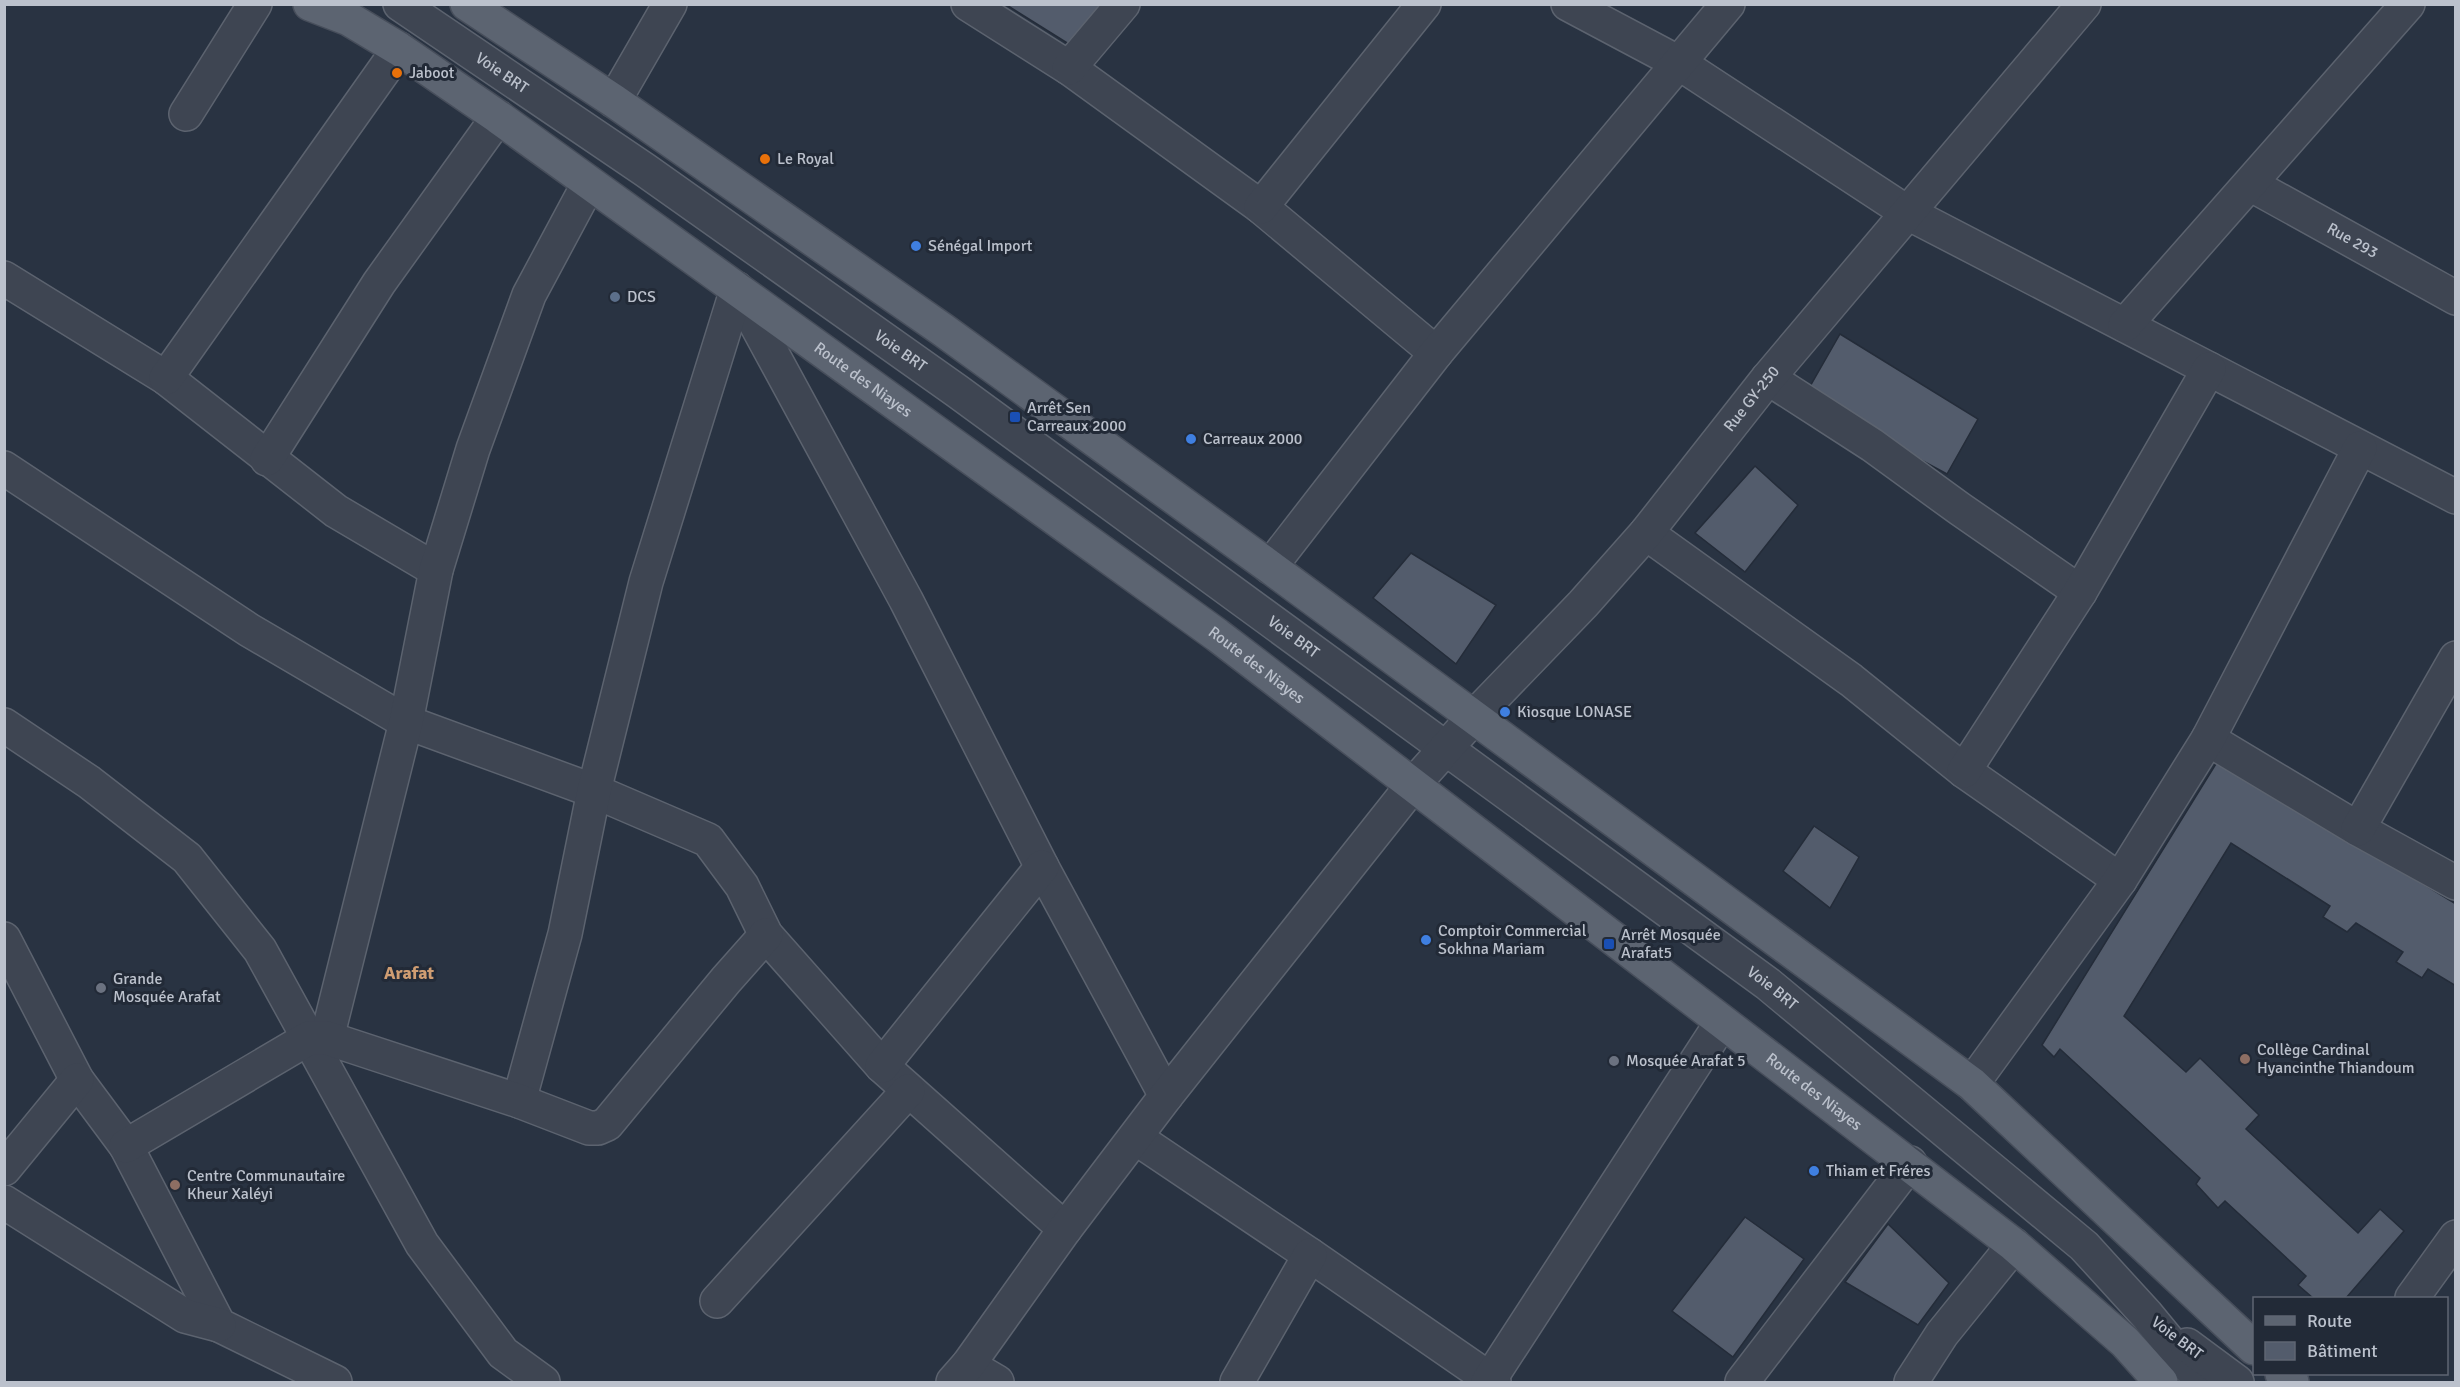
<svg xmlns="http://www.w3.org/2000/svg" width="2460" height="1387" font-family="Signika,sans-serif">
<rect width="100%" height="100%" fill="#293342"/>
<g fill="#535c6c" stroke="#242c39" stroke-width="1.5">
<polygon points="1005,4 1103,4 1072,46"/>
<polygon points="1840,334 1978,419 1947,474 1804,397"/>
<polygon points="1755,466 1798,505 1745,572 1695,533"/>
<polygon points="1411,553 1496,605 1456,664 1373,598"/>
<polygon points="2219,759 2456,904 2456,986 2428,969 2422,978 2396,962 2403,952 2356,923 2347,932 2323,917 2330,906 2231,843 2124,1016 2186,1072 2200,1058 2259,1115 2246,1129 2358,1233 2380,1209 2404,1231 2346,1298 2313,1298 2298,1285 2306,1276 2225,1201 2218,1208 2196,1184 2200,1178 2060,1049 2054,1057 2042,1045"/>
<polygon points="1814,826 1859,857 1830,908 1783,871"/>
<polygon points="1745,1217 1804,1259 1733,1357 1672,1311"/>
<polygon points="1888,1224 1949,1283 1918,1325 1845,1282"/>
</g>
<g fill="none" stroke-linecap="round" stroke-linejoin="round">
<defs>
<g id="minor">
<path id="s1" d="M400,4L645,170L957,391L1768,984L2084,1246L2147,1315L2202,1382"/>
<polyline points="968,4 1069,68 1261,207 1436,353"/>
<polyline points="1568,4 1679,63 1908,213 2456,497"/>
<polyline points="1069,68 1123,4"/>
<polyline points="614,101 670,4"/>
<polyline points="186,114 255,4"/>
<path id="s2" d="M2250,184L2456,298"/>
<polyline points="1261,207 1424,4"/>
<polyline points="4,278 166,378 336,511 436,570"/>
<polyline points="737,289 906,600 1042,867 1166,1096"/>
<polyline points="2125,325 2408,4"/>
<polyline points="166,378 399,49"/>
<polyline points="1768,378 1872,445 1960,509 2080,592"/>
<polyline points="267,459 379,283 498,117"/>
<polyline points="4,468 249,630 406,722 594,791 708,840 742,886 766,935 882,1066 1065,1229"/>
<polyline points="1646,533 1851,680 1964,771 2120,880"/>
<polyline points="1270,567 1436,353 1728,4"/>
<polyline points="4,725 89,782 187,858 260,950 422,1244 503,1353 543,1382"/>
<polyline points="2208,739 2358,829 2456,883"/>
<polyline points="1964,771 2080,592 2209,369"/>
<polyline points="2358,829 2456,658"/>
<polyline points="4,939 77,1080 126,1146 219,1325 335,1382"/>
<polyline points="327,1038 406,722 436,570 473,449 529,295 589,183"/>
<polyline points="882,1066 1042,867"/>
<polyline points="1972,1084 2120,880 2208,739 2360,448"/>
<polyline points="519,1101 565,934 594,791 646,582 737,289"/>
<polyline points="1136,1138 1310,1255 1494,1382"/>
<polyline points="126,1146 309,1038 327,1038 519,1101 589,1128 598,1128 607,1124 726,980 766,935"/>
<polyline points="4,1169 77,1080"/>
<polyline points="4,1202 185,1316 219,1325"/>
<polyline points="2412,1298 2456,1237"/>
<polyline points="717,1301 908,1091"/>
<polyline points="2187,1345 2237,1382"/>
<polyline points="968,1365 997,1382"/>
<path id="s3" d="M953,1382L968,1365L1065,1229L1166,1096L1412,786L1473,718L1583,604L1646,533L1768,378L2084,4"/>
<polyline points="1237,1382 1310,1255"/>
<polyline points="1488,1382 1722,1022"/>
<polyline points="1742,1382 1910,1163"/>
<polyline points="1911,1382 1942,1334 2014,1245"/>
</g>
<g id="major">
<path id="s4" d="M310,4L349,19L399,49L498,117L1217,635L2014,1245L2125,1342L2161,1382"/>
<polyline points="467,4 614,101 943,330 1270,567 1972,1084 2254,1348"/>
<polyline points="2282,1374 2292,1382"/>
</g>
</defs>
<use href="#minor" stroke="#5c636f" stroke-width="36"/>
<use href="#major" stroke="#474e5b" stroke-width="36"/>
<use href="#minor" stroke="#3e4552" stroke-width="33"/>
<use href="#major" stroke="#5c6471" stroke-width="33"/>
</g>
<g fill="#e8710a" stroke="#222a37" stroke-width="2">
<circle cx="397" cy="73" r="6"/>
<circle cx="765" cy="159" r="6"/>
</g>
<g fill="#3f7fe0" stroke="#222a37" stroke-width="2">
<circle cx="916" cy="246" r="6"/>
<circle cx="1191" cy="439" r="6"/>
<circle cx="1505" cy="712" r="6"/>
<circle cx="1426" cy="940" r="6"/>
<circle cx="1814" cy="1171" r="6"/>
</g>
<circle fill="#5c6f8a" stroke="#222a37" stroke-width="2" cx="615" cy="297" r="6"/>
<g fill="#1a4fb4" stroke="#222a37" stroke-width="2">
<rect x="1009" y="411" width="12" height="12" rx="3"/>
<rect x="1603" y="938" width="12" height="12" rx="3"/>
</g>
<g fill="#6b7280" stroke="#222a37" stroke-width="2">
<circle cx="101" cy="988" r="6"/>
<circle cx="1614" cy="1061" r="6"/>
</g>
<g fill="#8d6e63" stroke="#222a37" stroke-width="2">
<circle cx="2245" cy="1059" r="6"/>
<circle cx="175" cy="1185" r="6"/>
</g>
<g text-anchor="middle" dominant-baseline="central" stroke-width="6" stroke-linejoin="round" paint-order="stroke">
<g font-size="16" fill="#bbc1cc" stroke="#222a37" text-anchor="start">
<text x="409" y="73">Jaboot</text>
<text x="777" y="159">Le Royal</text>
<text x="928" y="246">Sénégal Import</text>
<text x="627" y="297">DCS</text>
<text x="1027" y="408">Arrêt Sen<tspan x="1027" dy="18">Carreaux 2000</tspan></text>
<text x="1203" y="439">Carreaux 2000</text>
<text x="1517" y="712">Kiosque LONASE</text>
<text x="1438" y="931">Comptoir Commercial<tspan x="1438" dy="18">Sokhna Mariam</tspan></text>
<text x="1621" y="935">Arrêt Mosquée<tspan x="1621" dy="18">Arafat5</tspan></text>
<text x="113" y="979">Grande<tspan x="113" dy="18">Mosquée Arafat</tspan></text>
<text x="2257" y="1050">Collège Cardinal<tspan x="2257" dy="18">Hyancinthe Thiandoum</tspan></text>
<text x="1626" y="1061">Mosquée Arafat 5</text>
<text x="1826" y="1171">Thiam et Fréres</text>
<text x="187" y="1176">Centre Communautaire<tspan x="187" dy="18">Kheur Xaléyi</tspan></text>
</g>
<g font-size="16" fill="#bbc1cc" stroke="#222a37">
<text stroke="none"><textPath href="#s1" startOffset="123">Voie BRT</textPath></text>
<text stroke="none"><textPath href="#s2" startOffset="117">Rue 293</textPath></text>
<text stroke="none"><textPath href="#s1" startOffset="609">Voie BRT</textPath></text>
<text stroke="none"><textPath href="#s4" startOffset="670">Route des Niayes</textPath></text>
<text stroke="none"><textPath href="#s3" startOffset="1268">Rue GY-250</textPath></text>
<text stroke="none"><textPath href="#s1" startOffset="1095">Voie BRT</textPath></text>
<text stroke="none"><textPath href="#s4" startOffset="1156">Route des Niayes</textPath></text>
<text stroke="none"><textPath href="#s1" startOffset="1689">Voie BRT</textPath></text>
<text stroke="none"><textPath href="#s4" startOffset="1858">Route des Niayes</textPath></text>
<text transform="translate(2177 1338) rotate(37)">Voie BRT</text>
</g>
<g font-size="18" font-weight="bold" fill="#cf9d72" stroke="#222a37">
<text x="409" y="973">Arafat</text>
</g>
</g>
<rect width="2460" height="1387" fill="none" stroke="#bbc1cc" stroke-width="12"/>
<rect x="2253" y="1297" width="195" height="78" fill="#222a37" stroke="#5f6673" stroke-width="1.5"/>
<rect x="2265" y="1316" width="30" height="9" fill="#5c6471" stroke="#5f6673" stroke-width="1.5"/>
<text x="2307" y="1327" font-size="18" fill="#bbc1cc">Route</text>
<rect x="2265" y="1342" width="30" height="18" fill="#535c6c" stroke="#5f6673" stroke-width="1.5"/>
<text x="2307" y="1357" font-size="18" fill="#bbc1cc">Bâtiment</text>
</svg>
